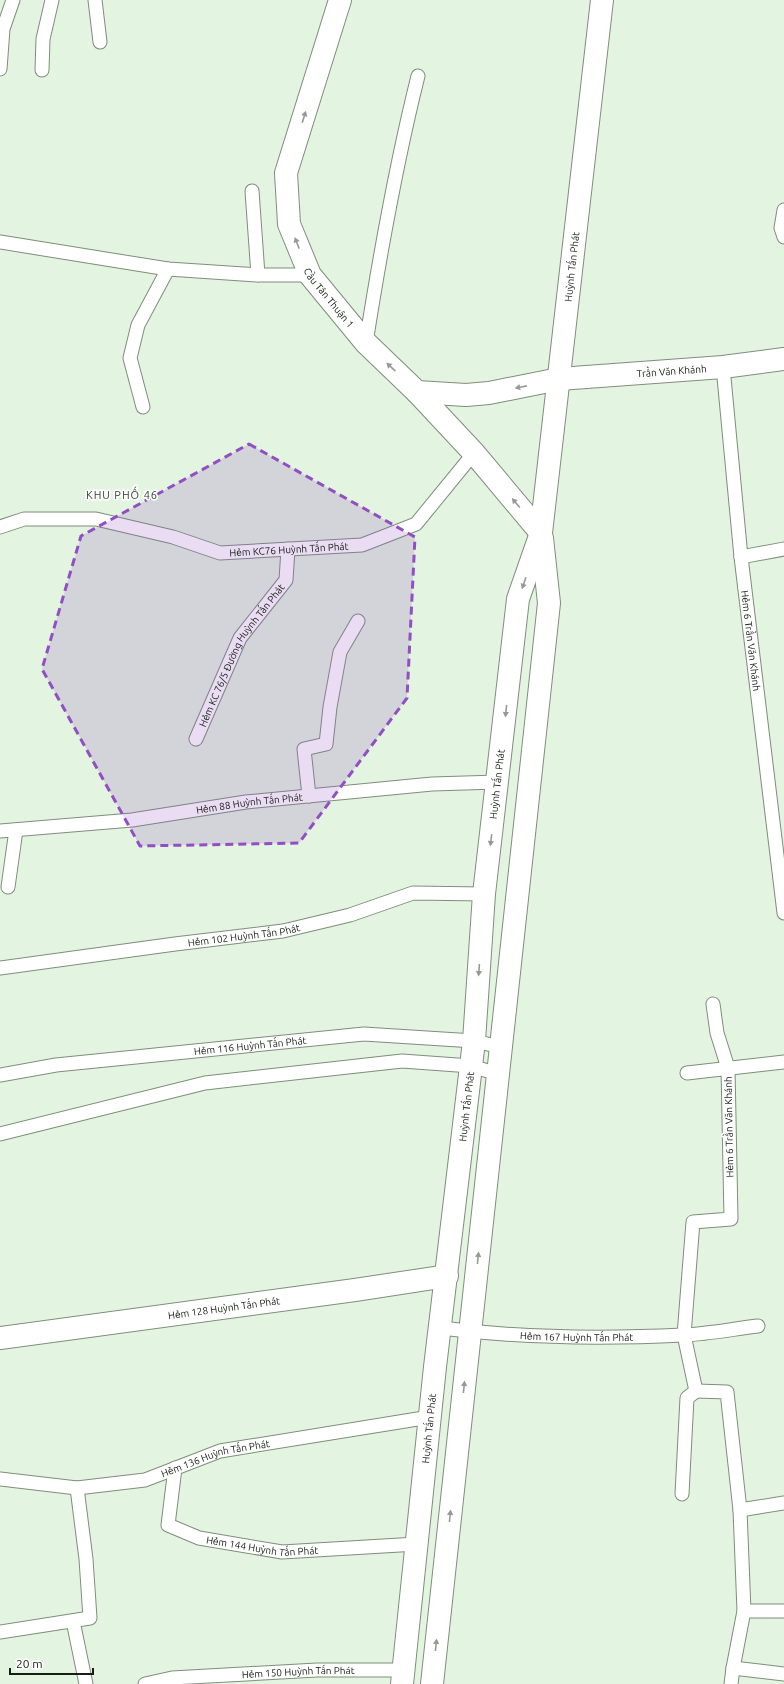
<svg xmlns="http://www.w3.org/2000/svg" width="784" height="1684" font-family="Ubuntu,sans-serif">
<rect width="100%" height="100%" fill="#e3f5e0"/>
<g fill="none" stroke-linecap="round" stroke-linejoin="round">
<defs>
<g id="lane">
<polyline points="95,0 100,42"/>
<polyline points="0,69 3,29 13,0"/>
<polyline points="42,70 43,39 52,0"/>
<polyline points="252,191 258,275"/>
<polyline points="784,210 781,228 784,237"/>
<polyline points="0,242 168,269 258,275 310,275"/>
<path d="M366,343C380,254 396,164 418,76"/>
<path id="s1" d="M723,367L741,557L784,913"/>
<polyline points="143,407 130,358 138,325 168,269"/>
<path id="s2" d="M0,527L24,519H96L173,537L220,553L362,545L416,524L474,453"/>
<polyline points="741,557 784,549"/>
<path id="s3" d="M196,739L240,638L286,580L288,549"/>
<polyline points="309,796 304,749 326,744 330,707 340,652 358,621"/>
<path id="s4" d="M0,831L132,820L246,802L432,784L498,782"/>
<polyline points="8,887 16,830"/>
<path id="s5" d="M0,968L175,944L283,931L350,915L413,893L484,894"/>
<polyline points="687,1073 784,1062"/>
<path id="s6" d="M0,1075L56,1065L364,1034L474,1041L501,1047"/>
<polyline points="0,1134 205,1083 402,1061 471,1066 498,1074"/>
<path id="s7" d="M441,1328C520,1338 602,1339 683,1335C708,1334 733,1329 758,1326"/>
<polyline points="696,1391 684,1335 693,1222 731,1219 728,1068 717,1033 713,1004"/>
<polyline points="696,1391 727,1392 740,1510 744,1611 733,1668 731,1684"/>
<path id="s8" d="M175,1468L168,1525L199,1538L282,1552L417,1544"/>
<path id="s9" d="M0,1479L77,1488L145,1480L220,1451L430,1417"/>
<polyline points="682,1494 687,1398 696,1391"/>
<polyline points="740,1510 784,1503"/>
<polyline points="744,1611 784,1611"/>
<polyline points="73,1621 86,1684"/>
<polyline points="0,1632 90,1618 86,1559 77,1488"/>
<polyline points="733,1668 784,1674"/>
<path id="s10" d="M145,1684L172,1678L317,1670H404"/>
</g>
<g id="street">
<path id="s11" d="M559,379L723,367L784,359"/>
<path id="s12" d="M0,1338L355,1290L447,1276"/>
</g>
<g id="secondary">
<path id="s13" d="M541,533L602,0"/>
</g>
<g id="primary">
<path id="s14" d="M340,0L286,173L289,224L310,275L366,343L417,392L474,453L541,533"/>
<polyline points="417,392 466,395 489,393 559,379"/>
<path id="s15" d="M402,1684L435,1367L474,1041L484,894L518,599L541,533"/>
<polyline points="432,1684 549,603 542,538"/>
</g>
</defs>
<use href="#lane" stroke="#7e8e7b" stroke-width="15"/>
<use href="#street" stroke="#7e8e7b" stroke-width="24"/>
<use href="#secondary" stroke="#7e8e7b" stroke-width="24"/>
<use href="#primary" stroke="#7e8e7b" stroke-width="24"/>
<use href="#lane" stroke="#fff" stroke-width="13"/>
<use href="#street" stroke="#fff" stroke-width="22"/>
<use href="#secondary" stroke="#fff" stroke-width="22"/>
<use href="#primary" stroke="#fff" stroke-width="22"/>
</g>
<defs><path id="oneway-solid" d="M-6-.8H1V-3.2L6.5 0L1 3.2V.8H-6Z"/></defs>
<g fill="#979996">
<use href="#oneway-solid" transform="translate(304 117) rotate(-73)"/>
<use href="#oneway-solid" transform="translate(297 243) rotate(-111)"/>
<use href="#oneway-solid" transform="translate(391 367) rotate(-137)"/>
<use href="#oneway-solid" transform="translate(521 387) rotate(169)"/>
<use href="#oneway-solid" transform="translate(516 503) rotate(-130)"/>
<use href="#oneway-solid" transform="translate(524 583) rotate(109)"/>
<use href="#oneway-solid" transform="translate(506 711) rotate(96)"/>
<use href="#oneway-solid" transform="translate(491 840) rotate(97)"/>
<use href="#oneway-solid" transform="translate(479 970) rotate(94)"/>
<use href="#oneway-solid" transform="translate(478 1258) rotate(-84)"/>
<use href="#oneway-solid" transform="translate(464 1387) rotate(-84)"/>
<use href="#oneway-solid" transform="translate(450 1516) rotate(-84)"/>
<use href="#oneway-solid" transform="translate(436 1645) rotate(-84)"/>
</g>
<path fill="#924ec3" fill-opacity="0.2" stroke="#924ec3" stroke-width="3" stroke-dasharray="8 5" stroke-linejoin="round" d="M249,444L415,537L407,698L299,843L140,846L42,669L81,536Z"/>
<g text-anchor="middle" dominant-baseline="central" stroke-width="3.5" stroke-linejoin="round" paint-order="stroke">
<g font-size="10" fill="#171d15" stroke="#fff">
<text stroke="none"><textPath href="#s13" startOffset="268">Huỳnh Tấn Phát</textPath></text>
<text stroke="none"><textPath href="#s14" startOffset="317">Cầu Tân Thuận 1</textPath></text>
<text stroke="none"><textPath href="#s11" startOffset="113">Trần Văn Khánh</textPath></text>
<text stroke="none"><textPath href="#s2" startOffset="295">Hẻm KC76 Huỳnh Tấn Phát</textPath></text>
<text stroke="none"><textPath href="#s1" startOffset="275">Hẻm 6 Trần Văn Khánh</textPath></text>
<text stroke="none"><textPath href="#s3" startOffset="96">Hẻm KC 76/5 Đường Huỳnh Tấn Phát</textPath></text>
<text stroke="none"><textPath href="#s15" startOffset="905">Huỳnh Tấn Phát</textPath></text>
<text stroke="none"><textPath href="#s4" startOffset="251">Hẻm 88 Huỳnh Tấn Phát</textPath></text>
<text stroke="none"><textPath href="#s5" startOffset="246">Hẻm 102 Huỳnh Tấn Phát</textPath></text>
<text stroke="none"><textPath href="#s6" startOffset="252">Hẻm 116 Huỳnh Tấn Phát</textPath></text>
<text stroke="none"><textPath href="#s15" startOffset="581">Huỳnh Tấn Phát</textPath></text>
<text transform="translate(729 1127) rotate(-91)">Hẻm 6 Trần Văn Khánh</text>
<text stroke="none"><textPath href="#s12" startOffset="226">Hẻm 128 Huỳnh Tấn Phát</textPath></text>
<text stroke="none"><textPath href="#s7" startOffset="136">Hẻm 167 Huỳnh Tấn Phát</textPath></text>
<text stroke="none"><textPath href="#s15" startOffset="257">Huỳnh Tấn Phát</textPath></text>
<text stroke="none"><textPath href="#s9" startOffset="220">Hẻm 136 Huỳnh Tấn Phát</textPath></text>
<text stroke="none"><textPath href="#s8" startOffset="155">Hẻm 144 Huỳnh Tấn Phát</textPath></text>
<text stroke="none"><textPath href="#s10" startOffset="154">Hẻm 150 Huỳnh Tấn Phát</textPath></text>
</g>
<g font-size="11" letter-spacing="1" fill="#313f2e" stroke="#fff">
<text x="122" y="495">KHU PHỐ 46</text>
</g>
</g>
<path d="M10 1668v6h83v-6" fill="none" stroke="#171d15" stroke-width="2"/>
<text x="16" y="1668" font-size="12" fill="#171d15" stroke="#ffffff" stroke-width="3" paint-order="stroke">20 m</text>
</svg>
